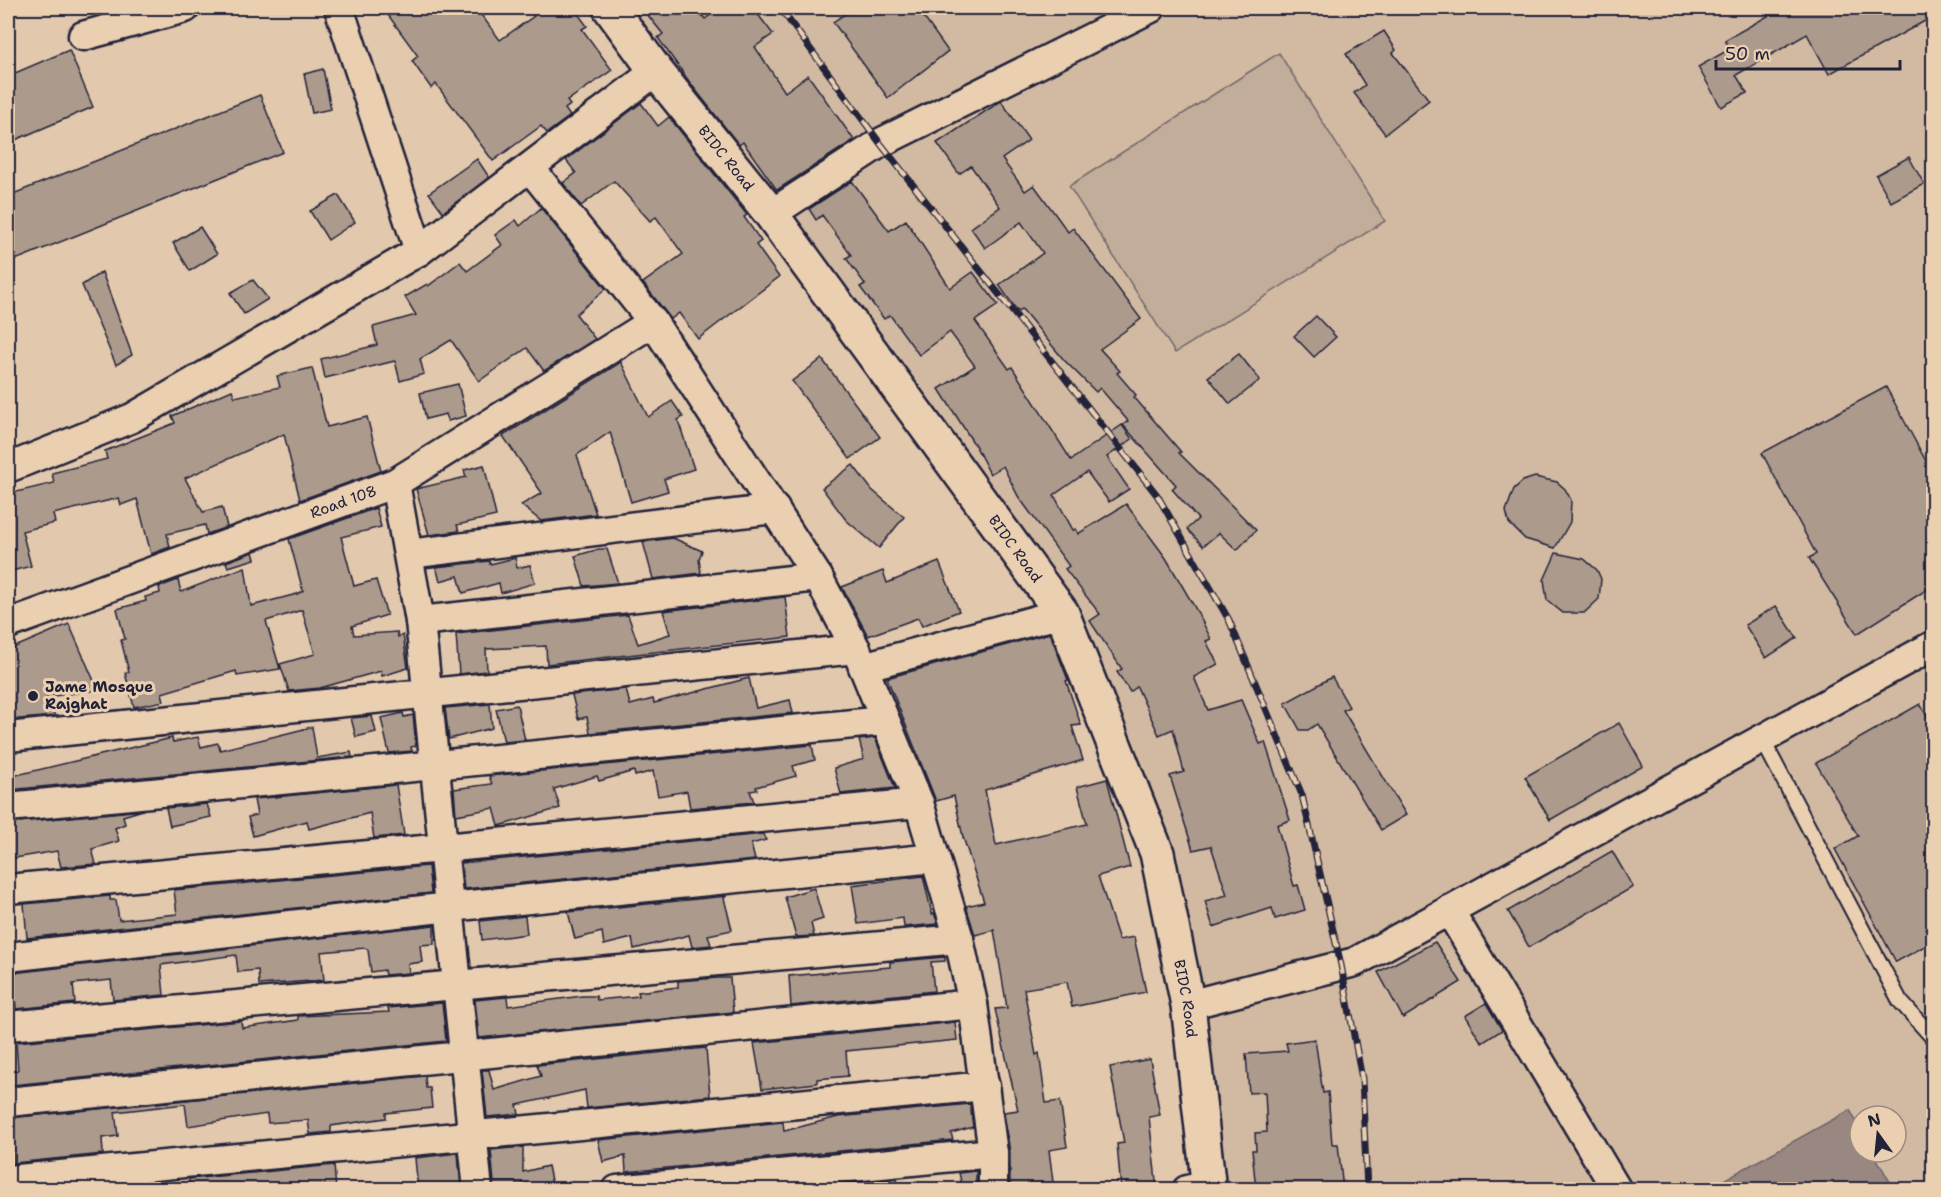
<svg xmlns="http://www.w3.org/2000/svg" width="1941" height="1197" font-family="'Shantell Sans',sans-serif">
<rect width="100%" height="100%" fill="#e2c8ac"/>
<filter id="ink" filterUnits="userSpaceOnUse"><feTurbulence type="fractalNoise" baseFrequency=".0167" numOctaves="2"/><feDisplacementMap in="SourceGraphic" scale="12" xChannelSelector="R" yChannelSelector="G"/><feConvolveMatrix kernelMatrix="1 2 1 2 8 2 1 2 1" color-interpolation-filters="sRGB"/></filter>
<g filter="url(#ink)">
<path fill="#d2baa2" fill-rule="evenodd" d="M609,8H1933V1189H1209L1157,853L1062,613ZM1860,1116H1896V1152H1860Z"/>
<polygon fill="#c2ad9a" stroke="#72686a" stroke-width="1.5" points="1279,53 1385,221 1175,353 1069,186"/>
<polygon fill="#998881" stroke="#695f65" stroke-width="1.5" points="1850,1110 1860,1128 1860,1152 1873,1152 1894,1189 1712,1189 1711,1187"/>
<g fill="#ac9a8c" stroke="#22223b" stroke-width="1.5">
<polygon points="383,8 476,8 500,40 534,16 527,8 574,8 587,26 582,29 612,70 567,101 570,105 565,109 570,116 547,133 541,126 493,161 436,84 431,88 412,61 418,56"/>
<polygon points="642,8 696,8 705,19 720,8 753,8 773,34 755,47 785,92 808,75 854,140 777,190 743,142 739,145 691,84 658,38 663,34"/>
<polygon points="854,8 917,8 948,51 888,98 833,22"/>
<polygon points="1782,8 1934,8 1934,16 1829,74 1807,34 1736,75 1747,93 1721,107 1698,67 1730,49 1725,40"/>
<polygon points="1384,31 1396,50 1393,53 1429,100 1385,134 1354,93 1365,85 1346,54"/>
<polygon points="69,50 93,107 8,143 8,76"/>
<polygon points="323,69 331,109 312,113 304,74"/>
<polygon points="260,95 283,152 8,263 8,196"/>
<polygon points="1001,101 1029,140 1002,159 1025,191 1034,185 1068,232 1073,228 1141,319 1100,349 1120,371 1117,373 1136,395 1134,397 1181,452 1179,453 1256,530 1237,550 1219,533 1203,546 1187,529 1198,519 1172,489 1176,485 1123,425 1128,421 1100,388 1096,392 1064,360 1022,309 1018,312 999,285 1043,253 1021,222 985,248 971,228 1000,207 971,166 959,174 937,143"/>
<polygon points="641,103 658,126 669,117 747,215 744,217 761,241 756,245 779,277 698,339 679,313 671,319 643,283 683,254 656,217 650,221 614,181 581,206 563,183 576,173 566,160"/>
<polygon points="1909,157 1924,184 1891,202 1876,175"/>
<polygon points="477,159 489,177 443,212 429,193"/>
<polygon points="852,181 889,231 906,220 950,288 973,272 998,305 975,321 1009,369 1012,367 1071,460 1122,425 1132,439 1107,457 1129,489 1109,502 1087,472 1054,495 1073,530 1076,529 1078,534 1126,504 1166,558 1198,613 1211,639 1206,641 1218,664 1194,677 1208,710 1241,700 1260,744 1265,742 1290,820 1277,825 1294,886 1298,885 1305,910 1275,919 1272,908 1213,927 1205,901 1227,895 1211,846 1193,850 1170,776 1184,772 1173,729 1159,735 1137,687 1130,692 1117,672 1122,669 1090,621 1100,614 1065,569 1069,566 1018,496 1003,466 990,474 976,447 939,389 975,366 950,332 919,355 890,315 884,319 860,287 865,284 846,258 851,255 822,215 816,220 809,209"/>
<polygon points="338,195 355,222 328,240 310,211"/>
<polygon points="541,208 606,289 576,314 595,339 544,371 527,348 479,381 451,340 420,359 424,374 400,381 395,361 325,378 321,359 377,345 373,327 416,315 405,297 427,284 428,286 460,262 467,271 502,245 495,235 516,220 520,226"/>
<polygon points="200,227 217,254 190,271 173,243"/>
<polygon points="102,272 132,355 116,365 82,285"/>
<polygon points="253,280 268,299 244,314 230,293"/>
<polygon points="1316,316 1336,337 1314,357 1294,336"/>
<polygon points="1239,354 1260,380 1230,404 1208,377"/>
<polygon points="822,359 880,437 850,459 792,381"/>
<polygon points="621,362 648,417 672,401 683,417 678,420 694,469 664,479 668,491 631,502 610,432 577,455 596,514 541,521 521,505 542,493 503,436"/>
<polygon points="312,368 327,427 367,417 381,471 300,500 284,434 185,478 203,512 222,507 227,527 207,534 205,525 167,534 170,547 151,554 137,499 121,505 119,498 53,514 55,523 22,531 31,566 8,572 8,494 54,483 52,473 107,459 105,451 175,423 172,416 200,404 232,390 235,397 280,387 277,376"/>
<polygon points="458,384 466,416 448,421 446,414 426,419 420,393"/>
<polygon points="1886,387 1934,476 1934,585 1857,634 1809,558 1816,554 1762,453"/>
<polygon points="484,465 496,516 457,525 459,531 429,535 416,489 466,477 464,470"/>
<polygon points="853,465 872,490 904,517 879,548 846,520 822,488"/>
<polygon points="1535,477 1557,482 1565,489 1571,500 1570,522 1555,548 1525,539 1509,523 1506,511 1514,489 1523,481"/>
<polygon points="376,508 381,527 341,537 354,586 376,580 387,615 352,626 354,635 397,632 398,637 403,635 408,668 382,676 381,671 320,688 289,691 280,664 315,654 302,610 266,621 280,669 237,676 236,671 162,693 164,701 134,707 125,673 129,672 121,640 125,639 117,609 146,601 145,597 160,593 159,587 178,580 181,592 245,567 251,606 297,594 303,591 289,539"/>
<polygon points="673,538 702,551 699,559 701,573 653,579 643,542"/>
<polygon points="599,549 607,549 618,583 584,586 575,556"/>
<polygon points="253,552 255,559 228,567 226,562"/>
<polygon points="1556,553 1584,559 1597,570 1601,579 1599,599 1584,613 1563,613 1547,600 1544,580"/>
<polygon points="515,558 517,568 530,565 535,583 501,593 499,583 463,593 458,576 440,581 436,567 489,561 490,564"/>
<polygon points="939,562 959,611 922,626 918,618 868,636 842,587 883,571 887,583"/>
<polygon points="785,597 790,637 547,664 546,646 486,649 487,671 459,674 456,634 628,615 638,644 670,634 663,611"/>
<polygon points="1776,606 1797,638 1766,658 1745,625"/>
<polygon points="69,624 98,690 46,697 55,716 8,720 8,650"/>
<polygon points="1050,633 1068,680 1066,681 1081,725 1072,726 1083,760 985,790 996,845 1087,824 1077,787 1107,779 1130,867 1098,876 1119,940 1134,937 1146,992 1072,1007 1067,982 1024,989 1036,1055 1039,1053 1046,1103 1060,1101 1067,1147 1049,1150 1054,1190 1010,1190 1010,1153 1004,1112 1018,1110 995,1009 1007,1008 994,930 975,935 966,906 984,902 963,837 954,796 936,801 887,678"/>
<polygon points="1332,677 1349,707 1343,710 1406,815 1381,830 1317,724 1308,730 1300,730 1285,703"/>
<polygon points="749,678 756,708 790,700 793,713 590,733 587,717 578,719 572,695 626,689 630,705 653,699 654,703"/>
<polygon points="490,704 492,728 449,739 445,708"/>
<polygon points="1920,704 1934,728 1934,941 1896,962 1835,849 1858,836 1816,763"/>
<polygon points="517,705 525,740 504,742 496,709"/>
<polygon points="403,713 404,717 413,715 416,746 411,747 412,751 389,753 381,718"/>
<polygon points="372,716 376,732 356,737 351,718"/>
<polygon points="1619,723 1643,766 1550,820 1525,777"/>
<polygon points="312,727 317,758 351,752 352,757 8,790 8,777 172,738 173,742 198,737 201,747 218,743 220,750"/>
<polygon points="875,738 895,788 841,794 834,768 864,759 859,740"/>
<polygon points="812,745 815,760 793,766 796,776 756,787 757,790 750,791 754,802 690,808 687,791 658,796 653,771 635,776 634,771 599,781 597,776 554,789 560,808 499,826 494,808 456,815 454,789 492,784 489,776"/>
<polygon points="396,785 404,835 374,838 370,813 309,829 307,821 253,836 248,817 257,815 254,799"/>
<polygon points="207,804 211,817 170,826 166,808"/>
<polygon points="143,810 123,816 125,824 115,828 119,841 92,849 96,864 61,867 57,851 8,859 8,823"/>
<polygon points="764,834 766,840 751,844 755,860 464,889 461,863"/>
<polygon points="1612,851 1633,887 1529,947 1508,911"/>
<polygon points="428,866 431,893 27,938 24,904 110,896 110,900 116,900 119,920 177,914 174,890"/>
<polygon points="923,876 932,914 934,913 938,924 904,927 903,918 858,924 852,885"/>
<polygon points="814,888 823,919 811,923 814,936 796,937 785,897"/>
<polygon points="727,896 724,898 732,930 708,935 711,945 692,947 689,935 634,949 632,938 604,945 602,932 575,939 568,912"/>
<polygon points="525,916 527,934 482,940 480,921"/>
<polygon points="434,925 434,944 420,945 422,962 408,964 409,973 385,975 384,970 371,972 368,950 365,948 321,952 324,980 259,985 258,970 238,972 236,955 161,965 164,995 113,1000 111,980 73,984 75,1003 16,1009 12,973"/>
<polygon points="1435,942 1461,982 1403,1018 1378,972"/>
<polygon points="945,957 945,961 931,962 934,991 791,1006 789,976 890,967 890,962"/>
<polygon points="718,978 730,978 733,1012 479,1038 475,1000 507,997 508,1006 582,996 596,996 597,1000 639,996 638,992 678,987 678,981"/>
<polygon points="442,1003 446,1041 12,1085 11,1071 18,1070 16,1042 241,1021 242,1028 298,1020 298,1016 389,1012 388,1008"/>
<polygon points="1486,1003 1502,1030 1482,1043 1465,1016"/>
<polygon points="955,1022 957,1040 846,1051 848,1076 817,1079 817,1083 762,1089 754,1043"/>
<polygon points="1315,1039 1323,1093 1328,1092 1332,1144 1338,1144 1343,1190 1292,1190 1292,1187 1256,1190 1252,1150 1256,1150 1255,1133 1267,1132 1265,1092 1249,1093 1246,1054 1288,1051 1286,1043"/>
<polygon points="706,1048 710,1096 587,1108 585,1090 517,1105 519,1114 487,1117 482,1070 489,1070 494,1090 541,1076 537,1065"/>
<polygon points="1150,1059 1160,1115 1149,1117 1157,1190 1121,1190 1117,1144 1124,1143 1110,1067"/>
<polygon points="425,1076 426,1088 430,1088 432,1108 386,1113 386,1118 331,1126 331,1132 310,1134 308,1120 268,1123 267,1114 188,1126 185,1104 115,1112 118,1136 102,1138 103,1154 14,1163 9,1118"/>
<polygon points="970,1104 973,1127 951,1133 953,1140 626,1172 625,1156 603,1162 598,1140 783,1122 784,1131 838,1117"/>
<polygon points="523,1147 523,1172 548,1166 553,1190 524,1190 523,1183 494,1183 491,1150"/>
<polygon points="458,1153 461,1190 418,1190 415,1158"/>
<polygon points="334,1165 336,1190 189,1190 189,1179"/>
<polygon points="976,1171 976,1190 963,1190 959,1173"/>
<polygon points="897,1179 899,1190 879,1190 878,1185 836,1185"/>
</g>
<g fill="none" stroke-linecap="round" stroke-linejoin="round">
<defs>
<polyline id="lane" points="1762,739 1900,1001 1934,1039"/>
<g id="street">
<polyline points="339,8 419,251"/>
<polyline points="83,36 185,8"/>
<polyline points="530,168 653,322 818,577 856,649 919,803 959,939 973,1004 993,1153 993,1190"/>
<polyline points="771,214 880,143 1151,8"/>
<polyline points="8,468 132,418 419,251 656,71"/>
<polyline points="395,483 420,621 478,1190"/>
<polyline points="409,554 775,509"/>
<polyline points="420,621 818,577"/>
<path id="s1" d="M8,624L395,483L653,322"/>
<polyline points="863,667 1062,613"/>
<polyline points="8,737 856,649"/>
<polyline points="8,807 884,721"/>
<polyline points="8,889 919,803"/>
<polyline points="1449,910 1617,1190"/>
<polyline points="8,957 450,907 935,858"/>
<polyline points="1188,1005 1355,962 1934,645"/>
<polyline points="8,1026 959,939"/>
<polyline points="8,1102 973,1004"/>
<polyline points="8,1180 985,1086"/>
<polyline points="617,1190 993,1153"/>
<polyline points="1187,1190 1209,1185"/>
</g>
<g id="secondary">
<path id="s2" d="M610,8L656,71L771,214L1062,613L1157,853L1188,1005L1209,1190"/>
</g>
</defs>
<use href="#lane" stroke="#22223b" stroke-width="18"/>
<use href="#street" stroke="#22223b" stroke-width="33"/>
<use href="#secondary" stroke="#22223b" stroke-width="38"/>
<use href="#lane" stroke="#eacfb1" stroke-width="14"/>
<use href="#street" stroke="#eacfb1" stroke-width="28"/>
<use href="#secondary" stroke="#eacfb1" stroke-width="33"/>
<defs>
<polyline id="rail" points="780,8 880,143 1157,495 1229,620 1302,795 1341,965 1362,1079 1367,1190"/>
</defs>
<use href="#rail" stroke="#22223b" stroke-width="7"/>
<use href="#rail" stroke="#eacfb1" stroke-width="4.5" stroke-dasharray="14" stroke-linecap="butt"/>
</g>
</g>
<circle fill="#22223b" stroke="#eacfb1" stroke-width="2" cx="33" cy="696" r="6"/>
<g text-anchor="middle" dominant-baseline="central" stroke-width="6" stroke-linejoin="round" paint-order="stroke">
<g font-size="15" fill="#22223b" stroke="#eacfb1">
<text stroke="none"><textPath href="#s2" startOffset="190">BIDC Road</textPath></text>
<text stroke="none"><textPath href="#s1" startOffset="357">Road 108</textPath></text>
<text stroke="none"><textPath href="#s2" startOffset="676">BIDC Road</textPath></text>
<text stroke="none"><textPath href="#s2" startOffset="1162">BIDC Road</textPath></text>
</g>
<g font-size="15" font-weight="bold" fill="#22223b" stroke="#eacfb1" text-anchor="start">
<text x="45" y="687">Jame Mosque<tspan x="45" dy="17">Rajghat</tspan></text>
</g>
</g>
<rect width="1941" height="1197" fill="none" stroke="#eacfb1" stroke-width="30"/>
<rect x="15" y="15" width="1911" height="1167" fill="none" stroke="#22223b" stroke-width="2" filter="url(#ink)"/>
<g transform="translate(1878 1134) rotate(345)"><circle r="28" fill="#eacfb1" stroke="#9a8a82" stroke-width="1.5"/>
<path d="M0-4.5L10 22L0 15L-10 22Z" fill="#22223b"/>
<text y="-9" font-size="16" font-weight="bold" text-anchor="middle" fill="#22223b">N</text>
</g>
<path d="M1716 60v9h184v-9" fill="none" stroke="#22223b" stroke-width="3"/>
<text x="1725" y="60" font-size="18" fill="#22223b" stroke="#eacfb1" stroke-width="4.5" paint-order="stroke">50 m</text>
</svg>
